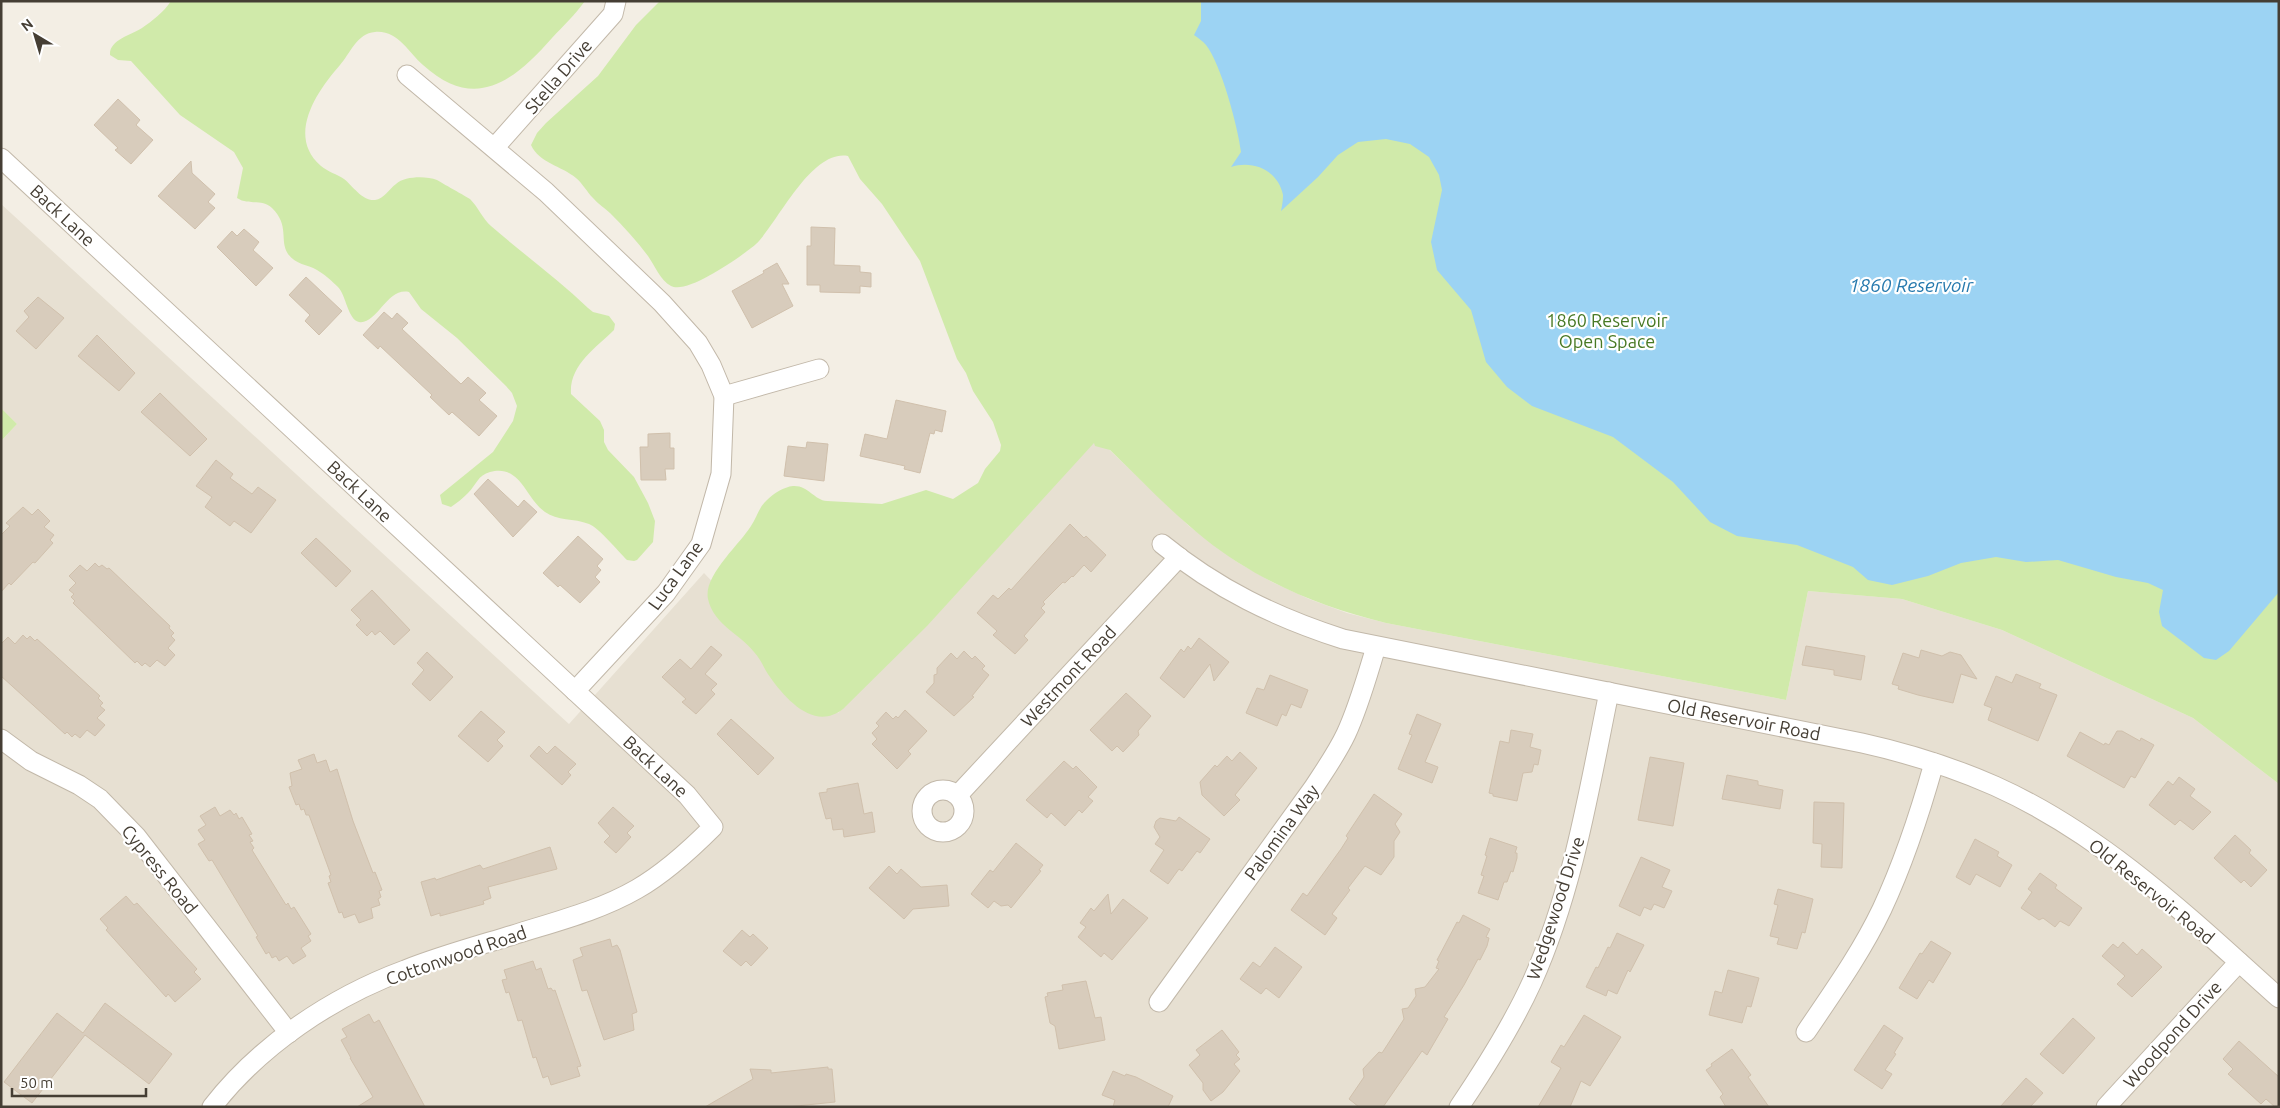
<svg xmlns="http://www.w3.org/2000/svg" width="2280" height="1108" font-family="Ubuntu,sans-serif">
<rect width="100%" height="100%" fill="#f3eee4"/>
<polygon fill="#e7e0d2" points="1,204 569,724 704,573 838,713 926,626 1097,438 1189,526 1237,562 1272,582 1309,599 1347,613 1386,623 1786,700 1808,591 1902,599 2002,630 2193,718 2279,784 2279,1107 1,1107 1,441 17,424 1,408"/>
<g fill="#d0eaaa">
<path d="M171,1H585C575,15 563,26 552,38C513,82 475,112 423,65C408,52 398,30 375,32C357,33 350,54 340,65C317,91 286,136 321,166C328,172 337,174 344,179C353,186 362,201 375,200C384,199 389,189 396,184C405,176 426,176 437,180C440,182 467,197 470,199C478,207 483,219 491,226C523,254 558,279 588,308L593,312L609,316L615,324L614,330C596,348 569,365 571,394L600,421L604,430V442L608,450L634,477L648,503L655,521L653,542L637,560L634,561L627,560C618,551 599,528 589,524C574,518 557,521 545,512C525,498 521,464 490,472C478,475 476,485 468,493C463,498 457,503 451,507L442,504L440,495L493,452L513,421L517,406L512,393L506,386L457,338L421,309L409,292C387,287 377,325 359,322C348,320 346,295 338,287C332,281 324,274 317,270C307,264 296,265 288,254C279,240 290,226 272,208C262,198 249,206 237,198L243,168L234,152L180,115L131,61L118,60L110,55C109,40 131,35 142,28C152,21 164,12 171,1Z"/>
<path d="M660,1H2279V784L2193,718L2002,630L1902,599L1808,591L1786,700L1386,623C1320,607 1258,581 1205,539C1171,512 1141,480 1110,450L1095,446L1094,443L927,626L843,709C815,731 787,701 770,677C764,669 761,659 754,652C739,633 714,625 708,599C703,576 740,544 751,526C757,517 759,507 767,500C774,493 784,487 793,486C808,485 814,500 827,501L882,504L926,490L953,499L978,483L985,469L1000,451L1001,445L993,422L973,391L966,373L957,359L920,261L882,204L860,179L848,156C811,149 778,223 756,244C742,256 687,295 671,286C660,280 655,266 648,256C637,241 624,227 610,213C605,208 598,204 593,198C587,192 583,184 576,178C562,166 539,163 531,145L537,133L546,123L598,76L636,25Z"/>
<polygon points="1,408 17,424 1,441"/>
</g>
<path fill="#9cd3f3" d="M1201,1H2279V592L2229,651L2216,660L2204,658L2162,626L2159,612L2163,590L2148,583L2116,577L2058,560L2026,562L1996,557L1961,563L1928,576L1892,585L1868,580L1853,567L1797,545L1737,536L1710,522L1673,482L1613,437L1532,406L1507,387L1486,362L1471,310L1437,270L1431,242L1442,190L1439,175L1429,157L1410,144L1386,139L1358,142L1338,155L1318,177L1281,211C1282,207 1283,200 1283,195C1278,170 1253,160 1231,167L1241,152C1238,127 1221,64 1206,45C1203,41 1198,38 1194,35L1201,21Z"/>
<g fill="#d8ccbc" stroke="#d0c0ac">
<polygon points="118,99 140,120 136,125 153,140 131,164 115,150 118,148 94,125"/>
<polygon points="191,161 192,173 215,194 208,202 215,208 195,229 158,196"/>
<polygon points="811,227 835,228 834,265 860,266 860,272 871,273 871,287 860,286 860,293 820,292 820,285 807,285 807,246 811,246"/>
<polygon points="244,229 259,242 253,250 273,268 256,286 217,247 232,231 237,236"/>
<polygon points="777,263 789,284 782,284 793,306 752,328 732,291 764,273 763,271"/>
<polygon points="306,277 342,311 319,335 305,321 310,315 289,295"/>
<polygon points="38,297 64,318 36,349 16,331 29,317 24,311"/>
<polygon points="384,312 392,319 397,313 408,323 402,329 461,384 468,377 486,393 479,400 497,416 479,436 452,412 449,415 430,397 432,395 380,346 378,349 363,335"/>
<polygon points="97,335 135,373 119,391 78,356"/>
<polygon points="160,393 207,439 190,456 141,412"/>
<polygon points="896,400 946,411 942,432 935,430 934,434 930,433 920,473 904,469 905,466 860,456 865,434 887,439"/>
<polygon points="670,433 670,448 674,448 674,469 665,469 666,480 641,480 640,447 648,447 648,434"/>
<polygon points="807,442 828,444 824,481 784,476 788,446 806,448"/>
<polygon points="216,460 233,474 230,478 252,494 258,487 276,500 251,533 234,521 230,526 205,507 212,497 196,486"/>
<polygon points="488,479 518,507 524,500 537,512 513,537 474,494"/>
<polygon points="23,507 32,515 38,509 50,521 44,527 54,535 50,540 53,543 35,563 33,562 11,585 9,583 1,592 1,535 10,526 6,523"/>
<polygon points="1070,524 1084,538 1086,536 1106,555 1091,572 1084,565 1073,577 1072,576 1065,583 1063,582 1043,602 1045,604 1041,608 1045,612 1024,636 1028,640 1015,654 993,635 997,631 977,613 993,595 998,599 1009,588 1011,590"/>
<polygon points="578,536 603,559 597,566 601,570 595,577 600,582 580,603 560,585 558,587 543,573"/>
<polygon points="316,538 351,571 336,587 301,553"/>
<polygon points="95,563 99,567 102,565 107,569 109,568 170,626 169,628 174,633 171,636 175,640 168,648 175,655 165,666 157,660 150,667 145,663 142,666 137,661 135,663 73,603 75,601 71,597 74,594 69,590 76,583 69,576 80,565 87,571"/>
<polygon points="372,590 410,630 394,645 380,631 375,635 372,631 367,636 356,625 361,620 351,610"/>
<polygon points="23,635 27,639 30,636 35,641 37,639 100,696 98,698 103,703 100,706 105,710 97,718 105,725 95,736 87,730 80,738 75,734 72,737 67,732 65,734 1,676 1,644 8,637 15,644"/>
<polygon points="1199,638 1229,662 1214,681 1210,664 1184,698 1160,678 1181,649 1184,652 1188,646 1191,649"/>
<polygon points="711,646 722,655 705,674 717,684 711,690 715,694 696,714 682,702 686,699 662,677 680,659 691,669"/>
<polygon points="1806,646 1865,656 1861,680 1834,675 1834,670 1802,665"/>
<polygon points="1921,650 1942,656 1950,652 1961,655 1977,679 1961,674 1953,703 1918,695 1898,689 1899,686 1892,684 1903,653 1919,658"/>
<polygon points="964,651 972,659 975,656 985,666 982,669 989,675 972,696 974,697 954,716 926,692 934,683 934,675 937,674 937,668 951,653 957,659"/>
<polygon points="427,652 453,677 430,701 412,684 424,670 417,663"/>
<polygon points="2016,674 2041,684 2039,688 2057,695 2038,741 1988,720 1992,708 1984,705 1996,676 2012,683"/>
<polygon points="1270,675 1308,690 1301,708 1291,704 1286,716 1282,714 1277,726 1246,713 1257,688 1264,690"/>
<polygon points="1126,693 1151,716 1138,731 1139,735 1123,752 1117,746 1112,751 1090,730"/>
<polygon points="905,710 927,731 908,751 911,754 897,769 872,744 877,739 872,733 879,726 876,723 886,712 893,719 896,716 898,718"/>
<polygon points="481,711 505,732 497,740 503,746 488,762 458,736"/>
<polygon points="1417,714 1441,724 1425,762 1438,767 1432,783 1398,769 1412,735 1409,734"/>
<polygon points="731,719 774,758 758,775 717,734"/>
<polygon points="1511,730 1533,734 1530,747 1541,750 1538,765 1534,764 1532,772 1523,773 1517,801 1493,796 1493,794 1489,793 1500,741 1509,743"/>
<polygon points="2117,731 2122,731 2140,741 2141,738 2154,745 2135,778 2131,776 2124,788 2067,756 2080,732 2104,745 2105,743 2109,745"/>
<polygon points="539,746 547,754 555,746 576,764 568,772 571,775 562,785 530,756"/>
<polygon points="1240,752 1257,768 1235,795 1240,800 1224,816 1202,795 1200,782 1215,765 1217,767 1227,756 1232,761"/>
<polygon points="314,754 317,763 326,760 330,772 337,769 353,821 373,873 375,872 382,890 379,891 381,897 378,899 380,905 371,908 373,918 359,923 355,914 344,918 342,912 339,913 328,883 331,882 329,876 331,875 309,815 306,815 304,809 301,810 299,804 296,805 289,787 292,786 290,773 302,769 298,760"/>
<polygon points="1650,757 1684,763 1673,826 1638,820"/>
<polygon points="1064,761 1073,769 1076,766 1097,787 1088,797 1093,801 1082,813 1079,810 1065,826 1051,813 1047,818 1026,800"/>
<polygon points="1727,775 1758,781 1758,785 1783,790 1780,809 1722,799"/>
<polygon points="2179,777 2195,789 2190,796 2211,812 2193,830 2180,820 2175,825 2149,805 2168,781 2173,785"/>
<polygon points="858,783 864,814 872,812 875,832 844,837 843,829 833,830 831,818 826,819 819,793 827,792 827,789"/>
<polygon points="1374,794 1402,814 1395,824 1400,832 1394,841 1394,857 1381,875 1365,866 1348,888 1350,890 1332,914 1337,918 1325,935 1291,910 1303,893 1307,896 1341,849 1348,838 1346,836"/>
<polygon points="1814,802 1844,803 1842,868 1821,867 1822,844 1813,843"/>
<polygon points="215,807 220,816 230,810 234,815 236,813 239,819 242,817 252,834 249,835 253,841 250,842 254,848 252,850 286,905 288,903 291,909 294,907 311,934 308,936 311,941 301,948 306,956 293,964 287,956 279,961 276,956 272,958 269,952 266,954 256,937 258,936 212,860 209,861 198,844 205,840 198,830 206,825 200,816"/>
<polygon points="613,807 634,826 627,833 631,837 616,853 604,842 610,836 598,823"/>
<polygon points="1179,817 1210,839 1200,853 1197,851 1182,871 1179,869 1168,884 1150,871 1164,850 1155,844 1160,837 1154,827 1156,821 1160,818 1176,821"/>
<polygon points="2235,835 2251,850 2249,853 2267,870 2251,887 2244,880 2241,883 2214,858"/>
<polygon points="1490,838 1517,847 1515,853 1517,853 1517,858 1513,872 1511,871 1507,882 1504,882 1498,900 1478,893 1484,876 1481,875 1487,856 1485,855"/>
<polygon points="1975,839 1999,852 1997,856 2012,865 2000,887 1976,874 1970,885 1956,877"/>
<polygon points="1016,843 1043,865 1039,870 1041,871 1011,908 1008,905 1001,906 994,901 988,908 971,894 990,870 993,872"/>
<polygon points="550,847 557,869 488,887 491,898 483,901 484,904 440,916 440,913 431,916 421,882 435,878 436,880 480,865 483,869"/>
<polygon points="1641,857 1670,870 1662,887 1672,891 1664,908 1654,904 1651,910 1644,907 1640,916 1619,906"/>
<polygon points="889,866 897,874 901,869 921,887 947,885 949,906 913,909 904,919 869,888"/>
<polygon points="2040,873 2057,885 2055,888 2082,908 2069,926 2060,921 2055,927 2043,918 2039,920 2021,908 2032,892 2028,889"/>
<polygon points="1778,889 1813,899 1805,933 1802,932 1797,949 1777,944 1779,938 1770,936 1778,905 1774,904"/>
<polygon points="1108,894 1111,914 1123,899 1148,918 1112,960 1104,953 1101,957 1078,937 1086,927 1080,923 1091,908 1094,911"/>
<polygon points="126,896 134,905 137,903 197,969 194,972 201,979 175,1002 168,994 166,997 106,930 108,928 100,919"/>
<polygon points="1463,915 1490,929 1486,937 1489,938 1487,946 1480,960 1478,959 1464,985 1444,1017 1448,1019 1427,1055 1422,1051 1383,1107 1359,1107 1349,1099 1364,1077 1363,1069 1379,1052 1382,1053 1404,1019 1402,1009 1408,1008 1416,996 1415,989 1425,987 1439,969 1436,968 1439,961 1437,960 1457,922 1459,923"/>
<polygon points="742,930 750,937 753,934 768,948 751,966 746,961 741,966 723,951"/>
<polygon points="1617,933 1644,945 1630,972 1628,970 1617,994 1608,990 1606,996 1586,987 1596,967 1598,968 1608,947 1610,948"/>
<polygon points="610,939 612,947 617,945 620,950 637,1012 632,1014 634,1030 604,1040 587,990 582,991 573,960 583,956 580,948"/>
<polygon points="1931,941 1951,953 1933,983 1929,980 1917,999 1899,988 1920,953 1922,954"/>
<polygon points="2123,942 2137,955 2142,949 2162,967 2132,997 2117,984 2125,976 2102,956 2113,944 2118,948"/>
<polygon points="1275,947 1302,967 1279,998 1266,988 1261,994 1240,979 1253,962 1260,967"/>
<polygon points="533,961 536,970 541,968 548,989 551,988 553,991 555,990 581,1066 577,1067 580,1076 551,1085 548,1076 543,1078 536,1057 533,1058 522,1020 518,1021 509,992 506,993 502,980 507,979 504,970"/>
<polygon points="1728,970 1759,978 1751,1007 1747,1006 1742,1023 1709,1015 1715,991 1722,993"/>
<polygon points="1086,981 1095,1018 1101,1017 1105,1040 1059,1049 1055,1026 1050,1023 1045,997 1048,996 1047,993 1063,990 1062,985"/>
<polygon points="105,1003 172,1054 149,1084 85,1035 32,1103 4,1082 57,1013 83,1033"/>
<polygon points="369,1014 374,1023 379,1020 425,1107 357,1107 373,1097 350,1058 351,1058 341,1040 347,1037 342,1029"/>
<polygon points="1584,1015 1621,1037 1590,1086 1581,1081 1570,1107 1538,1107 1561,1068 1551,1062 1561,1045 1564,1047"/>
<polygon points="2073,1018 2095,1038 2063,1074 2040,1054"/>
<polygon points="1884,1025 1903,1038 1894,1053 1896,1054 1885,1070 1892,1074 1882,1089 1854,1070"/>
<polygon points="1222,1030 1239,1052 1236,1055 1240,1059 1234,1064 1240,1071 1223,1092 1211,1101 1203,1090 1203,1083 1189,1065 1200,1055 1196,1050"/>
<polygon points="2239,1041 2279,1077 2279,1107 2275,1107 2266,1099 2261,1104 2228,1074 2233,1069 2223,1059"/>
<polygon points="1732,1049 1751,1075 1748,1077 1769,1107 1726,1107 1720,1097 1723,1094 1706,1070 1712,1066 1711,1064"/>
<polygon points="828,1067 828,1069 832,1069 835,1102 787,1107 705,1107 753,1079 750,1069 771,1070 771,1073"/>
<polygon points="1113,1071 1125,1076 1126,1074 1136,1077 1173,1096 1168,1107 1113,1107 1115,1100 1102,1095"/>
<polygon points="2026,1078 2043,1093 2030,1107 2000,1107"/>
</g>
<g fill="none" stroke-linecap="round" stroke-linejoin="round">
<defs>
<g id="minor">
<polyline points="407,75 546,192 662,303 698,343 711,365 724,396 721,474 701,544 666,593 575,691"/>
<polyline points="495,147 613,14 616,1"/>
<path d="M1,158L687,795L713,827C690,850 665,873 637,889C599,911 554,922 513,935C477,946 440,956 405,970C332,997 260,1045 212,1107"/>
<polyline points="724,396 819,369"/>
<path d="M1162,544C1217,589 1275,617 1343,639L1862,743C1907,753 1952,767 1995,786C2104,835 2191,919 2279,998"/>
<polyline points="1,739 31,761 79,785 100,799 136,836 289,1033"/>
<circle cx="943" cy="811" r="21"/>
<polyline points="958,795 1179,557"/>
<path d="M1159,1002L1314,787C1325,770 1337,753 1346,734C1359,706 1367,676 1376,647"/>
<path d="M1806,1032C1833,992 1861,953 1882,909C1904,862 1920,813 1934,763"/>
<path d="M1459,1107C1486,1067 1512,1026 1532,982C1573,891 1589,790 1609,692"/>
<polyline points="2106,1107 2239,962"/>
</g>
</defs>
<use href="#minor" stroke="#c2b8a9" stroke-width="21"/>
<use href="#minor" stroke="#fff" stroke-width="19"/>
</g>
<g text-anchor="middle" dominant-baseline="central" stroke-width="4.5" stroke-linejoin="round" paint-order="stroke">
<g font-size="18" fill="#453e34" stroke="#fff">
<text transform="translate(558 76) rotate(-49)">Stella Drive</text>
<text transform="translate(63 215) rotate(43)">Back Lane</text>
<text transform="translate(360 491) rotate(43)">Back Lane</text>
<text transform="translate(675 575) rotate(-54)">Luca Lane</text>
<text transform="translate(1068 676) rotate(-47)">Westmont Road</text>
<text transform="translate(1744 719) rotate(11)">Old Reservoir Road</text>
<text transform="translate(656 766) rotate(43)">Back Lane</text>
<text transform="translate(1281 832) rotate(-54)">Palomina Way</text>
<text transform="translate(160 869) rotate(51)">Cypress Road</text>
<text transform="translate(2152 891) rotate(39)">Old Reservoir Road</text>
<text transform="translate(1555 908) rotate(-72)">Wedgewood Drive</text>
<text transform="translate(456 955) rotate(-19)">Cottonwood Road</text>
<text transform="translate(2172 1034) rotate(-48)">Woodpond Drive</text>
</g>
<g font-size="18" fill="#487924" stroke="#fff">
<text x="1607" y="320">1860 Reservoir<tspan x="1607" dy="21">Open Space</tspan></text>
</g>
<g font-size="19" font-style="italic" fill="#277aae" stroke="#fff">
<text x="1911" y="285">1860 Reservoir</text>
</g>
</g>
<rect width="2280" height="1108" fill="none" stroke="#453e34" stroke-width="5"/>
<g transform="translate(35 35) rotate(322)" stroke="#ffffff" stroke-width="4" paint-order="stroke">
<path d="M0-4L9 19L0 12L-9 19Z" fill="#453e34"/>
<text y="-8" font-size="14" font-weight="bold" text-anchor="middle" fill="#453e34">N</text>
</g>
<path d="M12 1088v8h134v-8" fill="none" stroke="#453e34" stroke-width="2.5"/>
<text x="20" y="1088" font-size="15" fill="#453e34" stroke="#ffffff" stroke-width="4" paint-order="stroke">50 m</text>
</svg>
